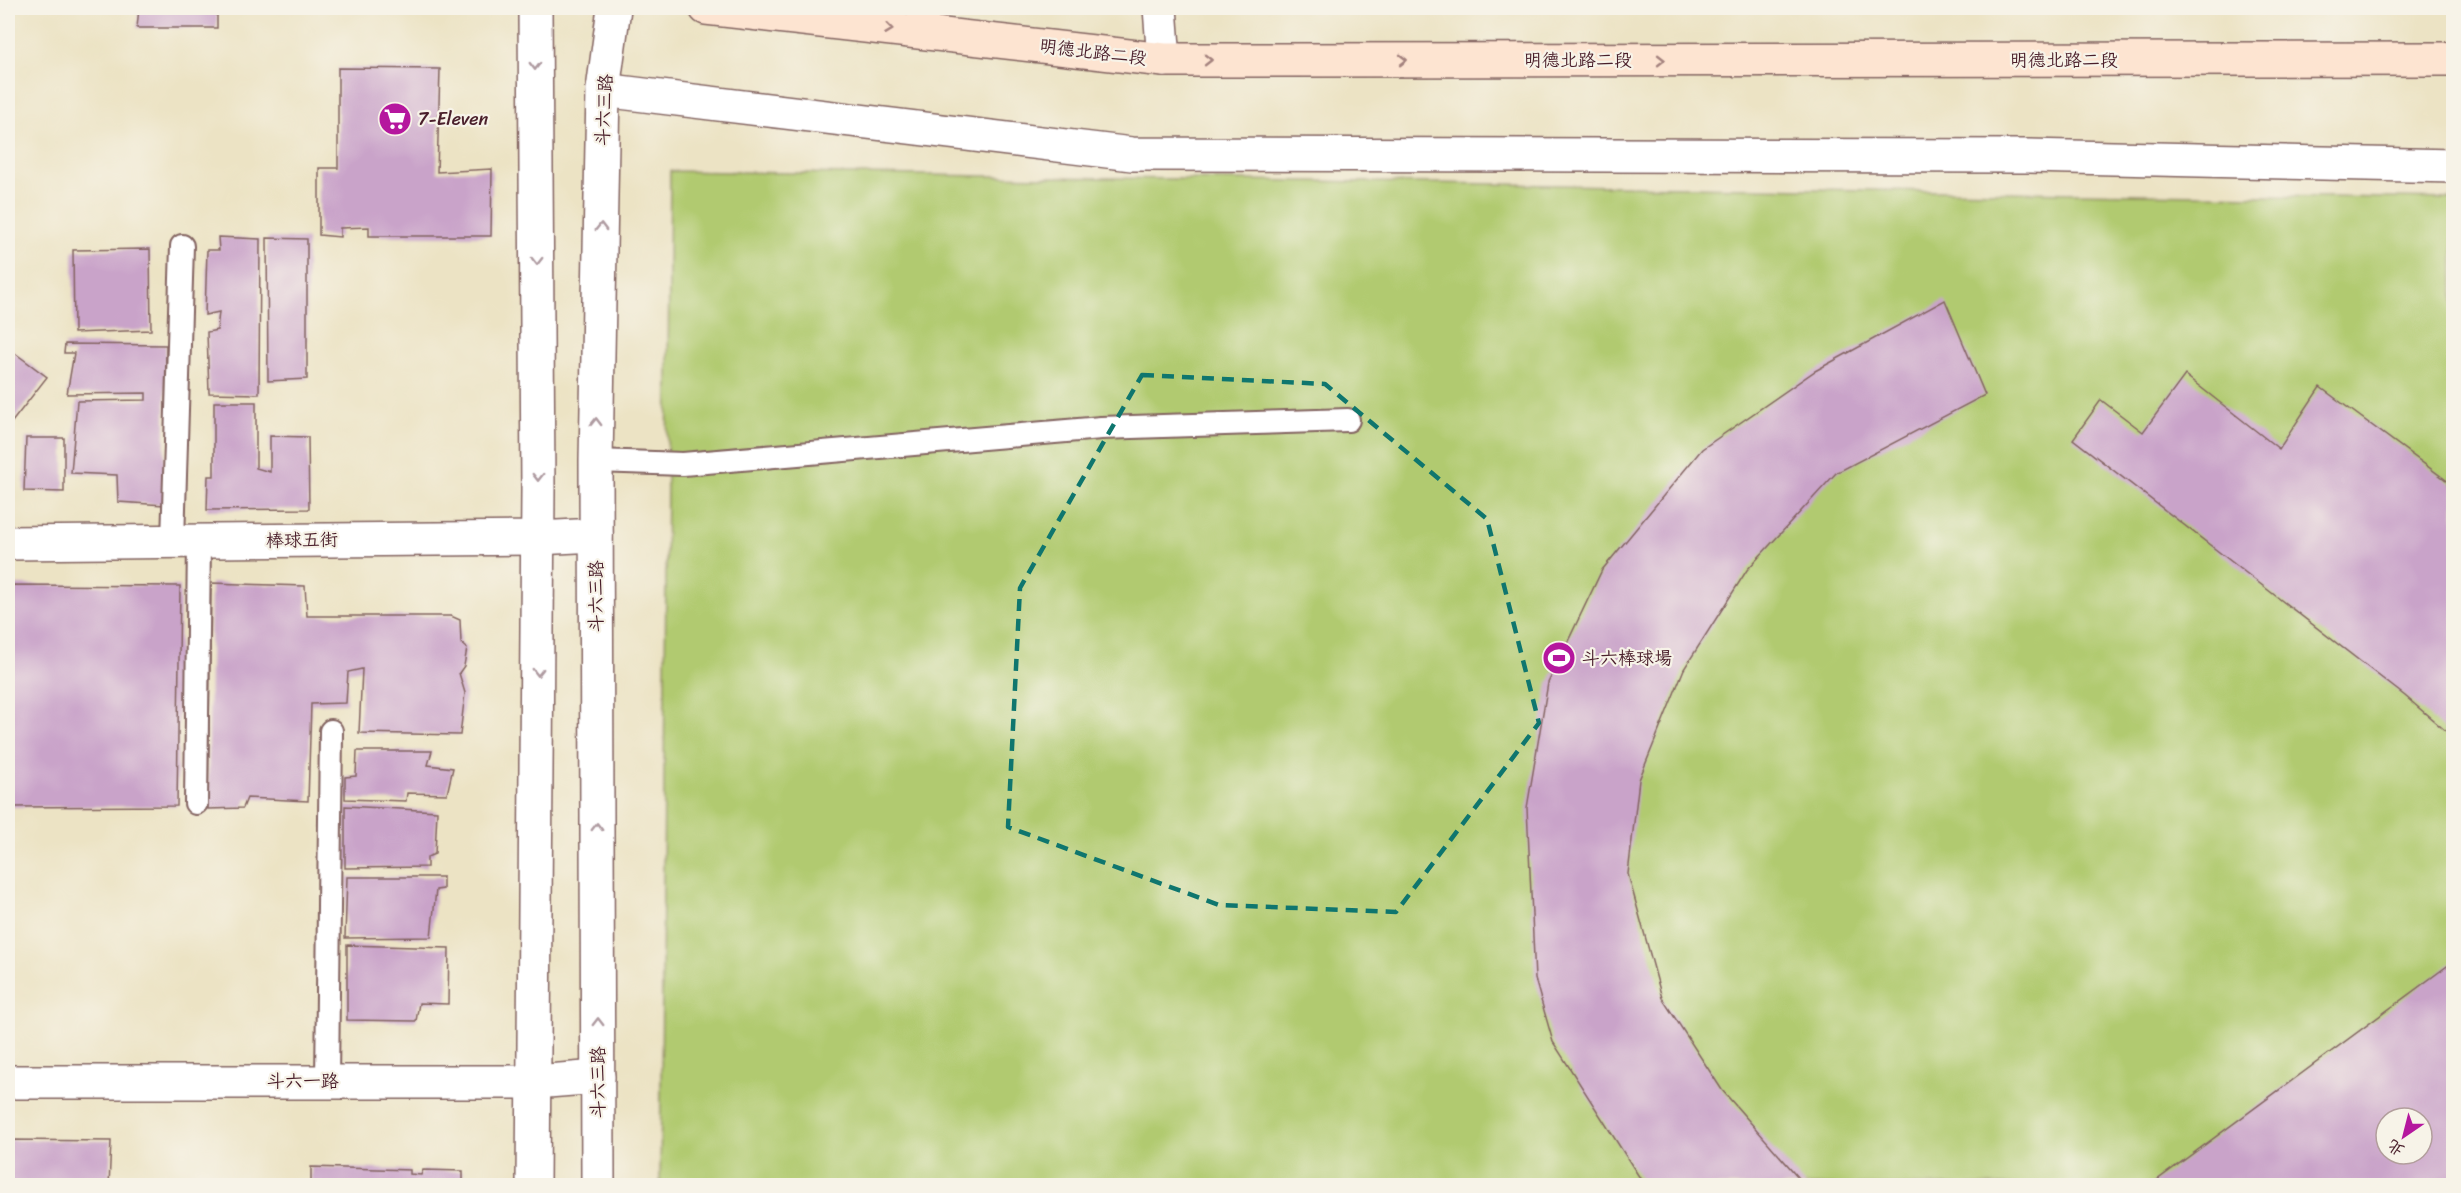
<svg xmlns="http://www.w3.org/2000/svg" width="2461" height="1193" font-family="Sriracha,'LXGW WenKai TC',sans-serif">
<rect width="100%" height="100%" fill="#f7f3e8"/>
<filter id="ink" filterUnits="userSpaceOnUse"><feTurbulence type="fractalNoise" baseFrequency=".0167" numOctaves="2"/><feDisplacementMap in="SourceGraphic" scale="12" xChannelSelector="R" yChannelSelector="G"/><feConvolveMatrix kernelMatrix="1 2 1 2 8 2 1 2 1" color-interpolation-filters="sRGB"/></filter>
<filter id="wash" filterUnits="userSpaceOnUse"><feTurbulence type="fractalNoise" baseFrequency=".008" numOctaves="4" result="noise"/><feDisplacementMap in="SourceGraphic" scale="24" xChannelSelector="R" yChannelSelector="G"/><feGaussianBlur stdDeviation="1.35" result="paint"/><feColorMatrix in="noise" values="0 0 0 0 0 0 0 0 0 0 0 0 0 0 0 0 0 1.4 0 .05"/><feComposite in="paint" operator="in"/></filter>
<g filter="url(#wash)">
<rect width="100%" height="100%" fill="#ece3c4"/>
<path fill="#b1ca70" stroke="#7e744e" stroke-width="1.5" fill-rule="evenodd" d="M670,171L2453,199V1185L660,1186ZM2386,1118H2422V1154H2386Z"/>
<g id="blocks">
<g fill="#c9a3c9" fill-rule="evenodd">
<polygon points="139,8 217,8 217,28 137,28"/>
<polygon points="338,68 440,69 437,172 492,169 491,236 369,236 369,227 340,228 340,237 319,235 319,168 338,168"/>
<polygon points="218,237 260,239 259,394 209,393 207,332 217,330 219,312 205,315 207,250 219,250"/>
<polygon points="267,238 307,239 307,379 268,381"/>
<polygon points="150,249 151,330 74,333 73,250"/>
<polygon points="1945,300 1985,395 1836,473 1747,570 1684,669 1639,780 1628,874 1662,998 1722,1090 1806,1186 1645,1186 1553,1042 1535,979 1527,808 1548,683 1602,570 1702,449 1815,371"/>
<polygon points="65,344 166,345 164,505 118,502 117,475 71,473 77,401 146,400 146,393 67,394 74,353 64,353"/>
<polygon points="8,348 47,377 8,427"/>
<polygon points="2185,375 2279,449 2320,387 2454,486 2454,738 2405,696 2073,439 2101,400 2143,432"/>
<polygon points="214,402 256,402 256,468 270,472 270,436 308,437 309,509 207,510 208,476 214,476"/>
<polygon points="26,438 64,438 64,492 24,491"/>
<polygon points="211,583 305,586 307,616 451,616 460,620 461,643 467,648 464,666 459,673 465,693 460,735 359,733 362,669 348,672 346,703 311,704 308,801 247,798 243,808 208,809"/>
<polygon points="8,585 180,586 177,806 8,807"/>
<polygon points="357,751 432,751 428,765 453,768 447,794 407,793 406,801 345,799 345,777 356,776"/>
<polygon points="345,806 437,811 435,854 427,857 427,867 345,868"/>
<polygon points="347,877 443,877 443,889 436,890 431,937 345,938"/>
<polygon points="347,945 449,948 448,1004 419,1003 416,1021 347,1020"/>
<path d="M2454,961V1186H2149ZM2386,1118H2422V1154H2386Z"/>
<polygon points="8,1140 111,1141 109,1186 8,1186"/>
<polygon points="311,1167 410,1170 410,1174 421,1175 423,1170 463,1171 463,1186 419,1186 419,1182 409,1184 409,1186 311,1186"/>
</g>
</g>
</g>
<g filter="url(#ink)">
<use href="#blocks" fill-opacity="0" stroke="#836461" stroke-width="1.5"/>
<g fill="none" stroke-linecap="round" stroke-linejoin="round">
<defs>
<g id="lane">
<polyline points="596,461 683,464 1101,428 1348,420"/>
<polyline points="173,541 182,246"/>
<polyline points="196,803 199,541"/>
<polyline points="327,1081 331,731"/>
</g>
<g id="street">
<polyline points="1160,8 1164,60"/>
<polyline points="603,90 1132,154 2028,156 2454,166"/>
<polyline points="8,543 538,538 596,535"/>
<polyline points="8,1082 535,1082 598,1077"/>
<polyline points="533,1186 538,489 535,8"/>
<polyline points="598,1186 596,461 603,90 614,8"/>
</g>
<polyline id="secondary" points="706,8 1164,60 2454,59"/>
</defs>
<use href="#lane" stroke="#836461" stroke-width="26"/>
<use href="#street" stroke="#836461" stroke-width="36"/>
<use href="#secondary" stroke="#836461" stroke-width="36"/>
<use href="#lane" stroke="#fff" stroke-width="22"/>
<use href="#street" stroke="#fff" stroke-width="33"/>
<use href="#secondary" stroke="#fde4d1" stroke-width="33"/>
</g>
<defs><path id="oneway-chevron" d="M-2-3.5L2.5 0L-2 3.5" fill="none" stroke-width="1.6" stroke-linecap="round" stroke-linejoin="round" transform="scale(1.5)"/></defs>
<g stroke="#a4827e">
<use href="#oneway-chevron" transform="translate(889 29) rotate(7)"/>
<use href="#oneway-chevron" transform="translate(1208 60)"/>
<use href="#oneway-chevron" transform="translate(1403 60)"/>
<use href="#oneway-chevron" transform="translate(1661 60)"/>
</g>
<g stroke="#ae9aa0">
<use href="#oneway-chevron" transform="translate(535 66) rotate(90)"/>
<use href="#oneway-chevron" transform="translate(601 227) rotate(-89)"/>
<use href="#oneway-chevron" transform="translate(537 261) rotate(90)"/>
<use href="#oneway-chevron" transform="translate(596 422) rotate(-89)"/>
<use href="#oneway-chevron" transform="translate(538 477) rotate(90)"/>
<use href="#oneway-chevron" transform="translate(538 672) rotate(90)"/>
<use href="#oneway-chevron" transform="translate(597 827) rotate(-90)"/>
<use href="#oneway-chevron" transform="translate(598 1022) rotate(-90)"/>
</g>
</g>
<path fill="none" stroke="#0f766e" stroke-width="4.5" stroke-dasharray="12 8" stroke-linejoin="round" d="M1142,375L1325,384L1487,519L1539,723L1396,912L1219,905L1008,827L1020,588Z"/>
<defs>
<symbol id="supermarket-disc" viewBox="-11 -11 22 22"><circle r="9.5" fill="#b5179e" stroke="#f7f3e8"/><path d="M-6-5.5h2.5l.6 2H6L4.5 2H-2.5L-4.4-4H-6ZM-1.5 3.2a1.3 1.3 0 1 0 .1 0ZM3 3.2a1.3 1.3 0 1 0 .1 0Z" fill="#fff"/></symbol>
<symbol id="stadium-disc" viewBox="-11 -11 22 22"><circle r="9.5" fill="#b5179e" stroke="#f7f3e8"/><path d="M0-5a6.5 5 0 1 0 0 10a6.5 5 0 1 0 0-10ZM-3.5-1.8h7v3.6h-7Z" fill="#fff"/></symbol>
</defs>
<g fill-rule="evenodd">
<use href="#supermarket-disc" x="376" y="100" width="38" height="38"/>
<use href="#stadium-disc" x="1540" y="639" width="38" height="38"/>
</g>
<g text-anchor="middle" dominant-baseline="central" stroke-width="4.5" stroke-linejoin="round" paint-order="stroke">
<g font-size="18" fill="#4a1f2b" stroke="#f7f3e8">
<text transform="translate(1093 52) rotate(7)">明德北路二段</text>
<text x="1578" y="60">明德北路二段</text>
<text x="2064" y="60">明德北路二段</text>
<text transform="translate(604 110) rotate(-87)">斗六三路</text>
<text transform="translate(302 540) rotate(-1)">棒球五街</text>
<text transform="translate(596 596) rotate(-90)">斗六三路</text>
<text x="303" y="1081">斗六一路</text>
<text transform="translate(598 1082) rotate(-90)">斗六三路</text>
</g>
<g font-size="18" fill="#4a1f2b" stroke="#f7f3e8" text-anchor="start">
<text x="418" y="119">7-Eleven</text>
<text x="1582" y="658">斗六棒球場</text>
</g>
</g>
<rect width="2461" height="1193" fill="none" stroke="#f7f3e8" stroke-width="30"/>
<g transform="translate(2404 1136) rotate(215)"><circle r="28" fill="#f7f3e8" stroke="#b29e9c" stroke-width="1.5"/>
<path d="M0-4.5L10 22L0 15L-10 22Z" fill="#b5179e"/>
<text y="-9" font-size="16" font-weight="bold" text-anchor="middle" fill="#4a1f2b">北</text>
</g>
</svg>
